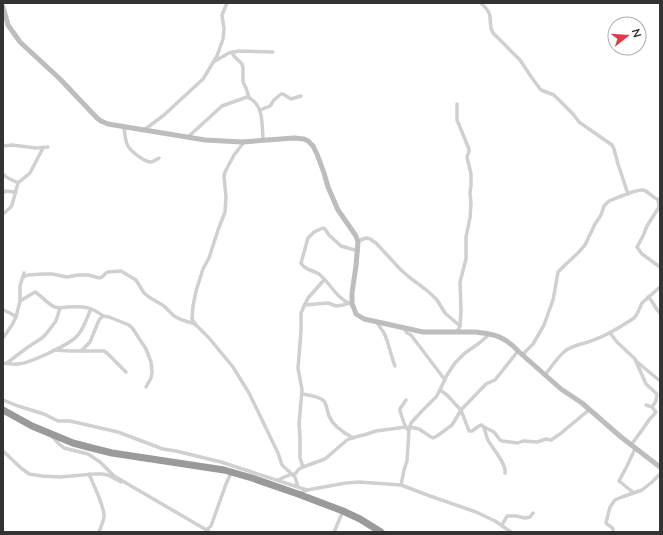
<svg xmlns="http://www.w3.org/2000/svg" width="663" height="535" font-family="Lato,sans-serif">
<rect width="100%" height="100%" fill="#fff"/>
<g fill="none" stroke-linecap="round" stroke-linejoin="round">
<g stroke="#d0d0d0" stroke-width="3.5">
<path d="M481,3C485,7 490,11 490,17C491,24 489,26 493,33L520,60L532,78L541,90L554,95L573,114L579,122L612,145L614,149L618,164L628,194"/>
<polyline points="232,52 234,56 242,64 243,68 243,82 246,88 249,97"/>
<polyline points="215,61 229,53 239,51 273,52"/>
<polyline points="260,110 270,106 274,100 281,94 283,94 291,99 301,96"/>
<path d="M124,128C125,133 125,139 127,144C129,150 143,161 150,162C153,162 156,160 159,158"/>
<polyline points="144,130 164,115 203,79 217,56 223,39 224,29 222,15 227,3"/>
<path d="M188,137L222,106L247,97C264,103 262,125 263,140"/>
<polyline points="244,142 241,146 234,155 225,172 224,176 226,197 225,212 218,230 209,258 203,269 196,291 193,306 192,319 195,324 209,338 233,367 249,393 278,453 282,465 295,477 298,487"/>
<polyline points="3,146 12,145 36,148 48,147"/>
<path d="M3,174C7,179 13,180 18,183"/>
<polyline points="3,193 6,191 15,192"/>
<polyline points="658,200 659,207 647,226 643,236 637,247 642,254 660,267"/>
<polyline points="3,214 10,208 12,205 18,183 30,173 43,148"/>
<polyline points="358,241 366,238 370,239 376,243 401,270 409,277 425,289 431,294 437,300 445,313 460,326"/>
<polyline points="23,277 28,275 43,274 52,274 67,277 78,275 88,275 100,278 102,277 106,273 108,272 121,271 136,280 144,293 149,297 164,306 174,316 182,320 195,324"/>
<path d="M648,297C655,303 654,308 660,313"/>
<path d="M20,301L35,292C42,296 47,304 55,307C59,308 63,308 67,307C82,306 91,306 103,316"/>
<polyline points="304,305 328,303 336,306 343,305 349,303"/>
<path d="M352,306L351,304C337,299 330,283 319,274C313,270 304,270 301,263L308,238L314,232L323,228L325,229L329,235L341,246L358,251"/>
<polyline points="3,310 10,313 16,317"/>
<path d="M377,322C379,327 383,330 385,335C389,345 391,356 395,366"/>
<polyline points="404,328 407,333 411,335 445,380"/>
<polyline points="457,332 460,326 461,311 460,282 466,259 466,237 470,218 471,203 470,193 471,185 471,174 467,157 469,151 469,149 457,120 457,104"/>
<polyline points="610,333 617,342 635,359 646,384 657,394 656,401 652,407"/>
<polyline points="3,338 12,325 16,317 20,301 20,286 24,273"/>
<polyline points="54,350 70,351 104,351 108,354 126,372"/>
<polyline points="81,351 90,342 99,320 103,316 109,317 129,325 133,329 146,349 151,362 152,372 151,378 146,387"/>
<path d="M522,355L533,344L544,325L553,300L557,278L558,272L564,266L578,253L585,245L595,224L601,215L604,206L609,201C616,198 637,189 643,190C650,192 653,199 660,200"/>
<polyline points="636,361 660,381"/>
<path d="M3,363C8,363 13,365 18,364C30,363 69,345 77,336C84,329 87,317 91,309"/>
<polyline points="7,363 28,347 42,338 46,334 56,321 60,308"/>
<path d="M545,375C551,367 557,358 565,351C574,344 586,344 596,339C610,334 622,326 634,318L637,314L642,303L660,287"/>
<path d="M440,390L447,395L457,406L461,410L469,431H472L479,426L482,425C486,429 485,435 488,440C492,448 507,464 505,473"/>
<path d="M302,394C309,395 319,396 324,401C327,405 327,411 329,416C333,426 344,433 353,438"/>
<polyline points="3,400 18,406 44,414 58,421 70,421 118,432 163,449 176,451 221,462 307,490"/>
<polyline points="406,400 400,409 400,411 404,423 407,429"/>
<polyline points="410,427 419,429 431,437 433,438 437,436 452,425 461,410 486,384 495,380 518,351"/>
<polyline points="484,427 494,432 500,440 502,441 518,443 523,441 537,442 546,439 551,440 560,434 590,409"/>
<polyline points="52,436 58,443 64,448 88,454 100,462 114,476 210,532"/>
<path d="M631,445C637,437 643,429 649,420C651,417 654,415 656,412L652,407L646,405"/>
<polyline points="3,451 21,468 29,474 42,476 60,477 94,474 102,474 108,475 121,482"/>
<polyline points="303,467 300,458 300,435 299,424 302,390 298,368 301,331 301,313 306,302 308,298 324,280"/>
<path d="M89,474C93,483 105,508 104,517C103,522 101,527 99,532"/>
<polyline points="278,480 289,475 295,474 299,469 303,467 325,459 347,440 352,438 367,434 376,431 406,427"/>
<polyline points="401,485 404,470 407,461 409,430 411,423 421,412 436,397 440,390 447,375 455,363 465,353 478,344 490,334"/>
<polyline points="634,493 619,481 626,468 635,449"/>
<polyline points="298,494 307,490 346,483 359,482 401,485 430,496 476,512 495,521 511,532"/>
<polyline points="502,525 507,516 516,516 525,518 530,517 533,513"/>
<polyline points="206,530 211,526 226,484 231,473"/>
<polyline points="334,532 343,511"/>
<path d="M613,532V529C612,526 608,526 606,523L610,507L615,500L622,497L642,490L652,482L660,474"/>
</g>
<path stroke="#bdbdbd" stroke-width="5" d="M3,7L8,25L20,42L60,79L97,118L101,121L108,124L205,140L242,142L294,138L304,139L308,141L313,146L317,154L324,173L328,187L338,210L356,236L358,242L356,266L352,293V303L356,314L364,319L423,332H476C480,333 485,333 489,334C501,336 510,342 518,351L561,389L582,403L621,437L660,467"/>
<polyline stroke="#9a9a9a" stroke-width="7" points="3,410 32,426 73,443 92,448 112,453 224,470 252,478 298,494 343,511 360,519 381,532"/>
</g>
<rect width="663" height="535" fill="none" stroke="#333333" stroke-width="8"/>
<g transform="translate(627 36) rotate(73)"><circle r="19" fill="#ffffff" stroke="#adadad"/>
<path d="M0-3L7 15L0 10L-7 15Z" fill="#e63946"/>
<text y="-6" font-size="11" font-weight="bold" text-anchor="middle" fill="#333333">N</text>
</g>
</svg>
